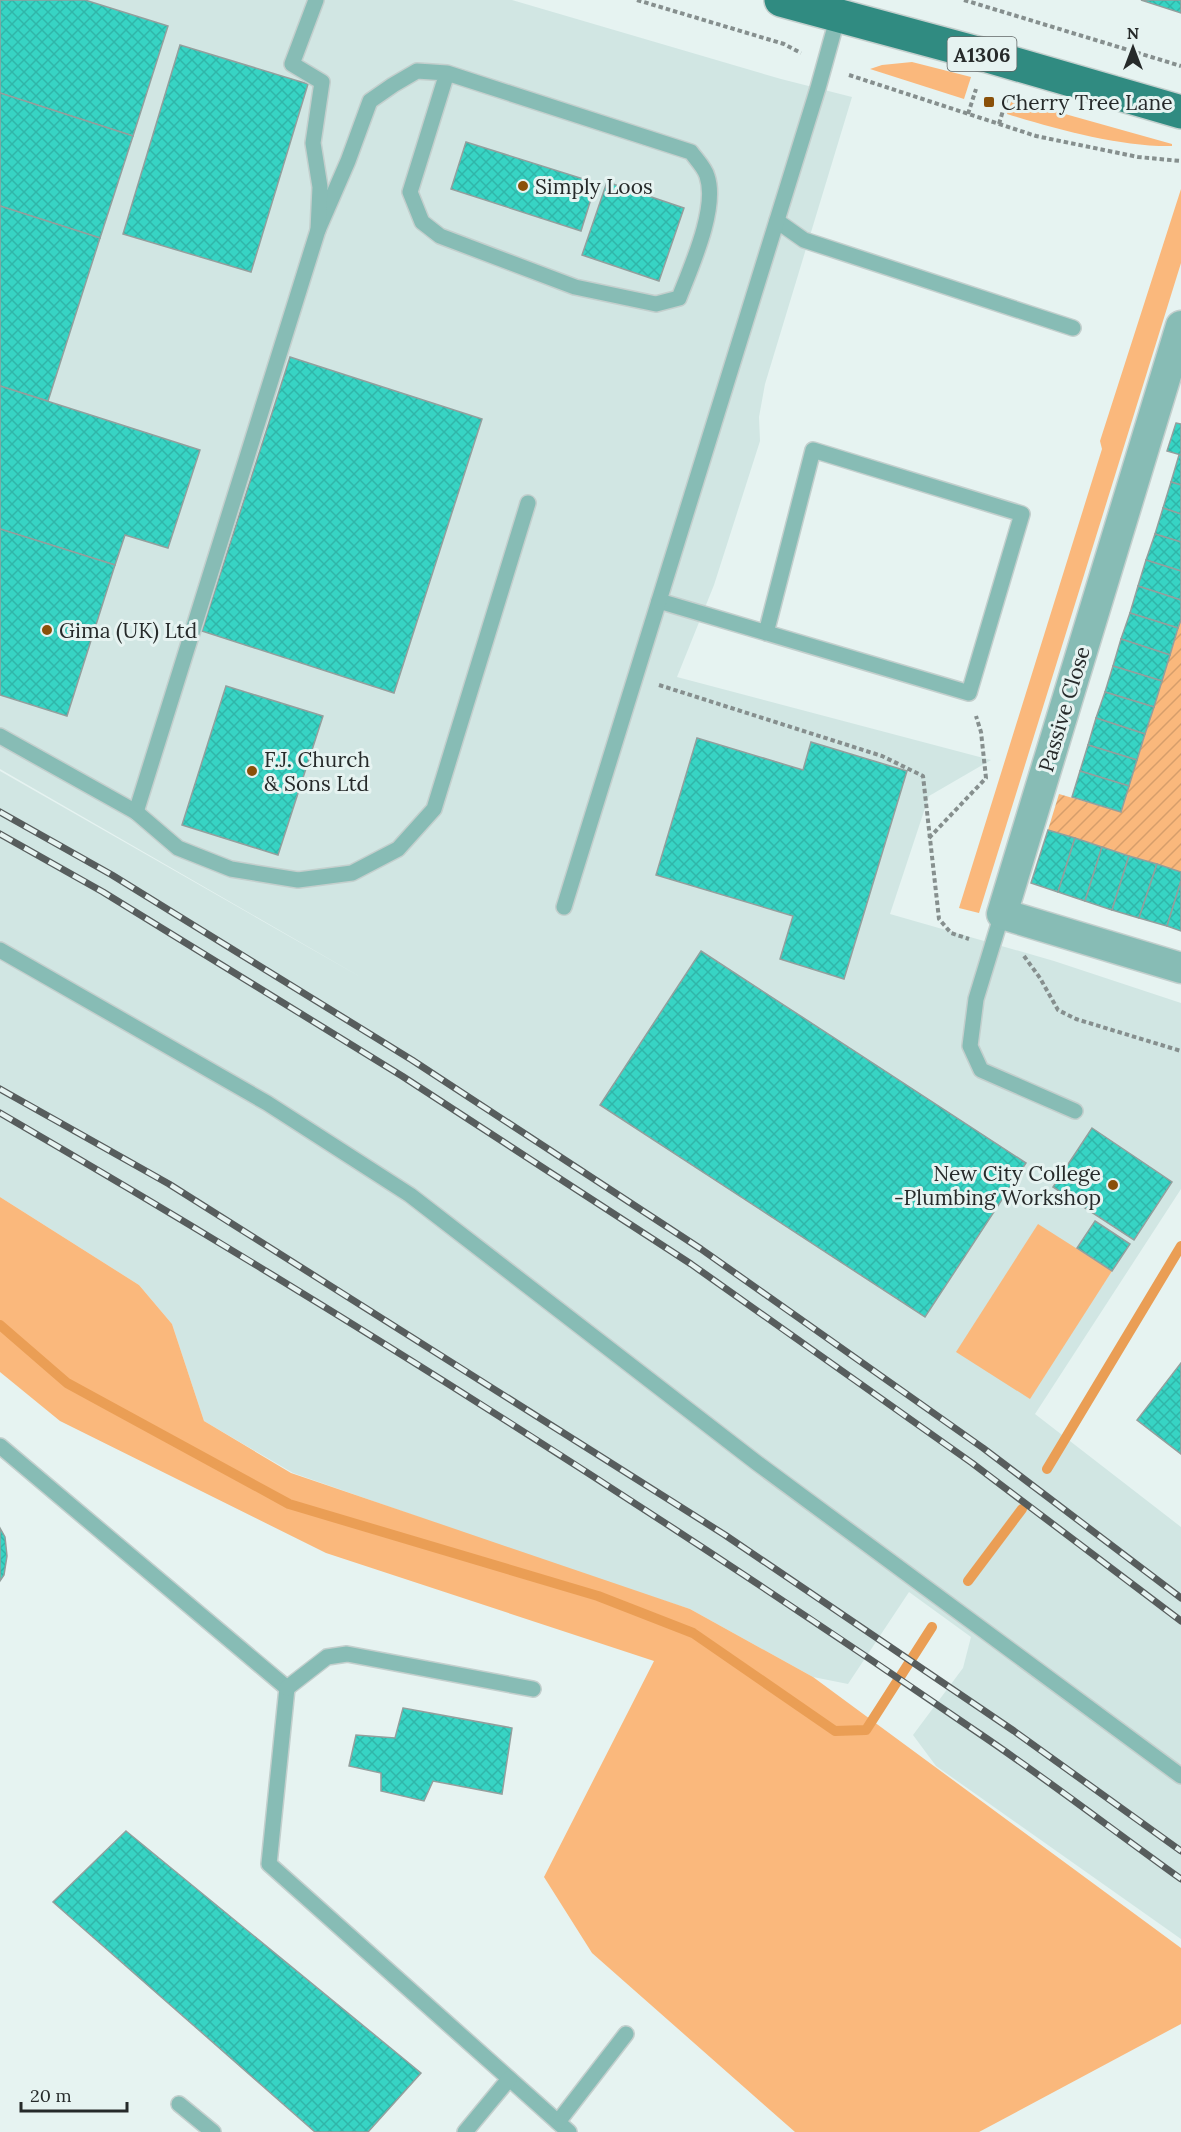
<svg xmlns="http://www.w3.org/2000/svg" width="1181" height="2132" font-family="Lora,serif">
<defs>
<pattern id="garden-furrows" width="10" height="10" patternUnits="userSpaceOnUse" patternTransform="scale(1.5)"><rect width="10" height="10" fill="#fab87c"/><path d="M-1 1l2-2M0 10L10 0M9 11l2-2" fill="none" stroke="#d69e6b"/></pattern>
<pattern id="building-cross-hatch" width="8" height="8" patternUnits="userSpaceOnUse" patternTransform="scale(1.5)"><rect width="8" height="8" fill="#37d4c4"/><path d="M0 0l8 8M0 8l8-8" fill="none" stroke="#30b6a9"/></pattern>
</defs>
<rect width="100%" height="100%" fill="#e6f3f1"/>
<polygon fill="#d1e6e3" points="0,0 512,0 781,79 852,97 765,384 759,417 760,441 714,585 677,677 991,760 929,796 890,914 1054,961 1181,1003 1181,1189 1035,1414 1181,1527 1181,1939 936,1766 913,1735 963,1668 971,1637 909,1592 848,1684 813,1677 690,1609 573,1571 293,1473 204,1421 172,1324 139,1285 0,1197 0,771 364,979 0,769"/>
<g fill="#fab87c">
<polygon points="912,62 971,77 964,99 870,69 882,65"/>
<path d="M1012,99L1172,144V146C1120,147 1057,129 1007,114Z"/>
<polygon points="1181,189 1181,263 979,913 959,908 1102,449 1100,441"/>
<polygon points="0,1197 139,1285 172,1324 204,1421 291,1473 690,1609 813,1677 1181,1948 1181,2024 979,2132 795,2132 592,1953 544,1877 654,1661 326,1553 60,1421 0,1372"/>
<polygon points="1038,1224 1112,1271 1030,1399 956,1352"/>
</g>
<polygon fill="url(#garden-furrows)" points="1181,620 1181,872 1048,830 1059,794 1121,812"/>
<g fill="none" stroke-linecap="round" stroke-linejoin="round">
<g stroke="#ea9e55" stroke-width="10">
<polyline points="0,1325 67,1383 289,1504 598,1596 693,1633 835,1731 866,1730 932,1627"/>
<polyline points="1047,1469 1181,1246"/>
<polyline points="968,1581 1022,1509"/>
</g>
</g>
<g fill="url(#building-cross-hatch)" stroke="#939f9d" stroke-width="1.5">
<polygon points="0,0 85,0 168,26 133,136 0,93"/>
<polygon points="1141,0 1181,0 1181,13"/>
<polygon points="180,45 308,84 251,272 123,234"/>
<polygon points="0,93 133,136 100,238 0,206"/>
<polygon points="466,142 596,183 581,231 451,189"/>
<polygon points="607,182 684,208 659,281 582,255"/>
<polygon points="0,206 100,238 48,401 0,386"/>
<polygon points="290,357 482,419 394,693 202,631"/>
<polygon points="0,386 200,450 168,548 125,535 115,565 0,529"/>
<polygon points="1176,423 1181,424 1181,455 1167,451"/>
<polygon points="1179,455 1181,455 1181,485 1171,482"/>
<polygon points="1171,482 1181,485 1181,514 1163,508"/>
<polygon points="1163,508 1181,514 1181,542 1155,534"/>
<polygon points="0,529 115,565 67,716 0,695"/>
<polygon points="1155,534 1181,542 1181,571 1146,560"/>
<polygon points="1146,560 1181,571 1181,600 1138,586"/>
<polygon points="1138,586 1181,600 1181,620 1178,628 1130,613"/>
<polygon points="1130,613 1178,628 1170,655 1121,639"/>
<polygon points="1121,639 1170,655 1162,681 1113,666"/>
<polygon points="1113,666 1162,681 1154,707 1105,692"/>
<polygon points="226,686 323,716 278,855 182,825"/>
<polygon points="1105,692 1154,707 1145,734 1096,718"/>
<polygon points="1096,718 1145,734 1137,760 1088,745"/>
<polygon points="697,738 803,770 811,742 907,771 844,979 780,959 793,916 656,875"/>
<polygon points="1088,745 1137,760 1129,786 1080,771"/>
<polygon points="1080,771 1129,786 1121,812 1072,797"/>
<polygon points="1048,830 1075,838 1058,892 1031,883"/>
<polygon points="1075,838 1102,847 1085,901 1058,892"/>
<polygon points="1102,847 1129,856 1112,910 1085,901"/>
<polygon points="1129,856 1157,864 1139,918 1112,910"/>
<polygon points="1157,864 1181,872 1181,881 1167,926 1139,918"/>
<polygon points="1181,881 1181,931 1167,926"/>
<polygon points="701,951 1026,1163 925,1317 600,1105"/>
<polygon points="1092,1128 1172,1182 1134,1240 1053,1187"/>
<polygon points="1095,1221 1130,1244 1112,1271 1077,1248"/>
<polygon points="1181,1363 1181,1454 1137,1420"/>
<polygon points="0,1528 5,1537 7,1556 4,1575 0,1581"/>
<polygon points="403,1708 512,1728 502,1794 433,1781 424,1801 381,1791 381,1773 349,1766 356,1735 395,1738"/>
<polygon points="126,1831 421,2073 368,2132 315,2132 53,1902"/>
</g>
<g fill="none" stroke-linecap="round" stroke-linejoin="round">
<defs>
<g id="service">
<polyline points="777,221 804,240 1073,328"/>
<path d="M318,230L348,161L370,101L393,85L417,71L447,73L691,152C696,159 705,168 707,176C718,208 691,267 679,298L656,304L575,287L440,236L422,222L410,192L447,73"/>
<polyline points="659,601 703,614 969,693 1022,514 813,450 766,633"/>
<polyline points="0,736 136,812 178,848 231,869 298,880 352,873 398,849 434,809 528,503"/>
<polyline points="136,812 318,230 320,187 313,143 322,82 292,64 316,0"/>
<polyline points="564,907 818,88 838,16"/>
<polyline points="1002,914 976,999 970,1046 981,1070 1075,1111"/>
<polyline points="0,950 267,1103 410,1195 757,1463 1181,1776"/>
<polyline points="0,1446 287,1688 269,1864 569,2132"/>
<polyline points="287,1688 327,1657 347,1654 533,1689"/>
<polyline points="179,2104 213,2132"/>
<polyline points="558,2122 626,2034"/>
<polyline points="465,2132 509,2079"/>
</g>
<polyline id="minor" points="1181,326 1002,914 1181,968"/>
<polyline id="primary" points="781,0 988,56 1181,112"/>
</defs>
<use href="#service" stroke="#c3cfcd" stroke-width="18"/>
<use href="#minor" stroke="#c3cfcd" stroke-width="33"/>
<use href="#primary" stroke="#c3cfcd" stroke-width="36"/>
<g stroke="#868f8e" stroke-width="4" stroke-dasharray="4.5 3" stroke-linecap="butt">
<polyline points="637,0 784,44 801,53"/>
<polyline points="964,0 1181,66"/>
<polyline points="849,75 1036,136 1138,157 1181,161"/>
<polyline points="968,114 976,89"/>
<polyline points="999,124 1007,97"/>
<polyline points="659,685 882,756 923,776 939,919 951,933 969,939"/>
<polyline points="929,838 986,778 981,732 976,716"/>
<polyline points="1024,956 1040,978 1058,1010 1076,1019 1181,1051"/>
</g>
<use href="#service" stroke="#87bcb5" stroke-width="15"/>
<use href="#minor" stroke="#87bcb5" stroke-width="30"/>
<use href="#primary" stroke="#308b81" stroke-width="33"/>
<defs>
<g id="rail">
<polyline points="0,812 112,875 412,1060 701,1249 983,1448 1181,1598"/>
<polyline points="0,834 103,892 402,1076 691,1264 972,1463 1181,1621"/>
<polyline points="0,1089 169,1184 725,1535 1014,1731 1181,1851"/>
<path d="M0,1113C335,1307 661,1515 980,1734C1048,1780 1114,1831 1181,1879"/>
</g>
</defs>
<use href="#rail" stroke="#575d5d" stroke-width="7"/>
<use href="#rail" stroke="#e6f3f1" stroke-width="4.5" stroke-dasharray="14" stroke-linecap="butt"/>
</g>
<g fill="#8a5009" stroke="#e6f3f1" stroke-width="2">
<rect x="983" y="96" width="12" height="12" rx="3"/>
<circle cx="523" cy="186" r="6"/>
<circle cx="47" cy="630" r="6"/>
<circle cx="252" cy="771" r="6"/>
<circle cx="1113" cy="1185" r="6"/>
</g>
<g text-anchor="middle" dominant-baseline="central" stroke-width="6" stroke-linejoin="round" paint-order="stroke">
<rect fill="#e6f3f1" stroke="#606666" stroke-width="1.5" x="947.5" y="37" width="69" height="34" rx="4.5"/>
<g font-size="20" font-weight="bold" fill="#262a2a">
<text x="982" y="54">A1306</text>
</g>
<g font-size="21" fill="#262a2a" stroke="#e6f3f1" text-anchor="start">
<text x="1001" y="102">Cherry Tree Lane</text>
<text x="535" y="186">Simply Loos</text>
<text x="59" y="630">Gima (UK) Ltd</text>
<text x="264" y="759">F.J. Church<tspan x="264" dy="24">&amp; Sons Ltd</tspan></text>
<text x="1101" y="1173" text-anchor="end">New City College<tspan x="1101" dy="24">-Plumbing Workshop</tspan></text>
</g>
<g font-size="21" fill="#262a2a" stroke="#e6f3f1">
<text transform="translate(1064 709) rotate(-73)">Passive Close</text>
</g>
</g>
<g transform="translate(1133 48)" stroke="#e6f3f1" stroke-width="4.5" paint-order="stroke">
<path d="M0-4.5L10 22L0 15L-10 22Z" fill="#262a2a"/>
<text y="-9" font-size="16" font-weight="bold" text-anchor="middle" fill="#262a2a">N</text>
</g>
<path d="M21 2102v9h106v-9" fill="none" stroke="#262a2a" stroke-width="3"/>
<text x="30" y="2102" font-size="18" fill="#262a2a" stroke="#e6f3f1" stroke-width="4.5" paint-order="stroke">20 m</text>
</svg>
